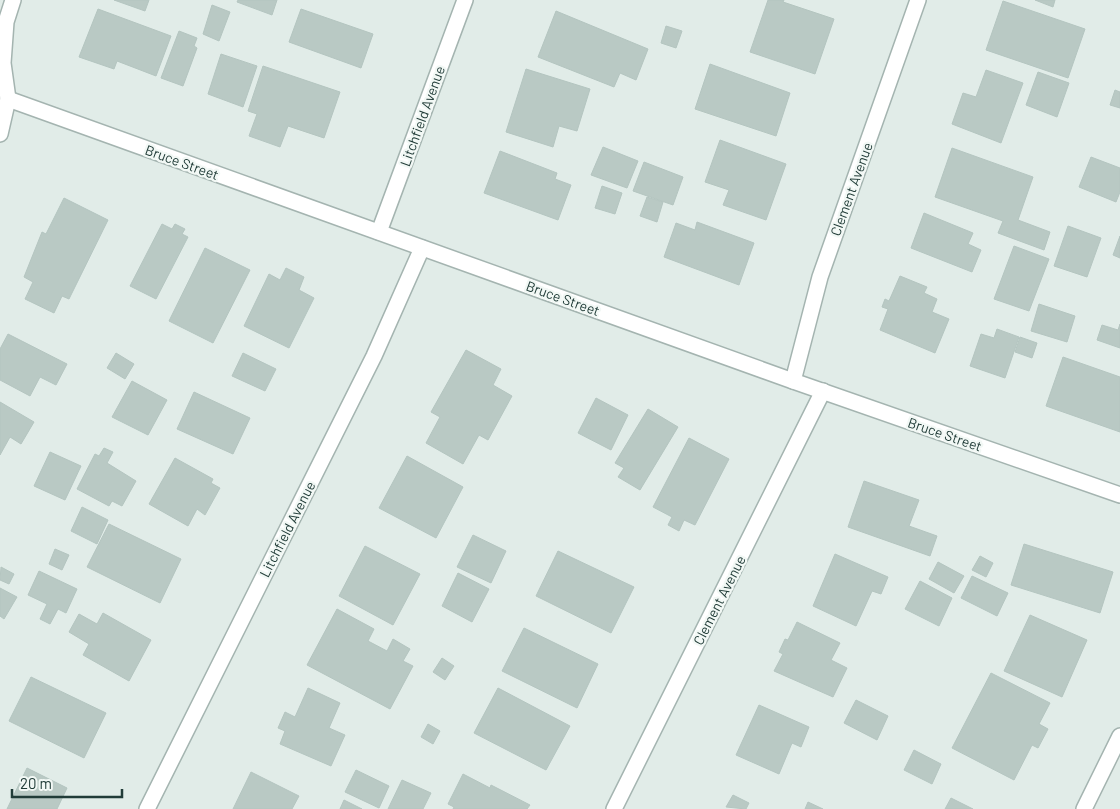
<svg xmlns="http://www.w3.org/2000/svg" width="1120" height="809" font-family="Barlow,sans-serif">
<rect width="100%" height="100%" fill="#e1ece8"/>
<g fill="#b9c9c4" stroke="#b4c5c0">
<polygon points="114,0 149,0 145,11"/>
<polygon points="238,0 277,0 272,15 237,2"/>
<polygon points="768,0 784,0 783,2 834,19 815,74 750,52"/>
<polygon points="1035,0 1055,0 1053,7"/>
<polygon points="1003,1 1085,29 1068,78 986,50"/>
<polygon points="212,5 230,12 219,41 203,34"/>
<polygon points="98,9 171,36 156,76 117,61 114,69 79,57"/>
<polygon points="301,9 373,34 361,68 289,42"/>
<polygon points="556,11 648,49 636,80 620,73 614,87 538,57"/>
<polygon points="666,26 682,31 676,48 661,43"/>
<polygon points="179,31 197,38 194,46 197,48 183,86 161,78"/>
<polygon points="221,54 257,66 243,107 208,94"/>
<polygon points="710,64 790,93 776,136 695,109"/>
<polygon points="263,66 340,92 324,138 288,126 280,147 249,136 257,114 248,111"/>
<polygon points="526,69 590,89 577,131 559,126 553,147 506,132"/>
<polygon points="986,70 1023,83 1001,143 952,124 963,93 976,97"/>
<polygon points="1038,72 1069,83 1057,117 1026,105"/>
<polygon points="1115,90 1120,92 1120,108 1110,105"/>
<polygon points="720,140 786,164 766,220 723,205 729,190 705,182"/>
<polygon points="603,147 638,161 627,188 591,175"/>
<polygon points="952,148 1033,177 1018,220 1050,232 1044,250 998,233 1003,221 935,197"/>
<polygon points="500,151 557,173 555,179 571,185 558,220 484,193"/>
<polygon points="1091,157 1120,168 1120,192 1116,202 1079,187"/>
<polygon points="644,162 683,177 673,205 633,191"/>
<polygon points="602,186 622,193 615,214 595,208"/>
<polygon points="647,197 663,202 657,222 640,216"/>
<polygon points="64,198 108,220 69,299 62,296 54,313 25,299 33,282 24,277 42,232 46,234"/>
<polygon points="924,213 973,233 968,244 981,250 972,272 911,248"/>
<polygon points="697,222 754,243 739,285 664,257 676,223 695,230"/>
<polygon points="162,224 172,229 175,224 185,229 182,234 188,237 156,299 130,286"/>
<polygon points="1068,226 1101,238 1087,277 1054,266"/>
<polygon points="1120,236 1120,258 1113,255"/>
<polygon points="1014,246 1049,259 1029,311 994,299"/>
<polygon points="205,248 250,270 213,343 169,321"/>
<polygon points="286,268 304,277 299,290 314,298 289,348 244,326 269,274 280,280"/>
<polygon points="900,276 927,287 924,293 937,299 932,312 949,319 935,353 880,330 888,309 882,307 885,299 889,301"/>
<polygon points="1039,304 1075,316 1067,342 1031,331"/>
<polygon points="1120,324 1120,348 1097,340 1102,325 1118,330"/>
<polygon points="997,329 1019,337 1005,378 970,366 981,334 994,338"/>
<polygon points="8,334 67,364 56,385 40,377 30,396 0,380 0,349"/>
<polygon points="1020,337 1037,343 1032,358 1015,352"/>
<polygon points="466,350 501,369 493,385 512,396 488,440 479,435 463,464 426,443 440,417 431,412"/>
<polygon points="116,353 134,364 125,379 107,368"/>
<polygon points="243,353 276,369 265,391 232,376"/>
<polygon points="1063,357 1120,377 1120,432 1046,406"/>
<polygon points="132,381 167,400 148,435 112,417"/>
<polygon points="194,392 250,418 233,454 177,429"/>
<polygon points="596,398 628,415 611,450 578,433"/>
<polygon points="0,402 34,422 21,444 10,437 0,455"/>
<polygon points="648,409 678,427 640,490 618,477 624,468 615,463"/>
<polygon points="689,438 729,459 695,525 684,520 679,531 668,525 672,517 653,507"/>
<polygon points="104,448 113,452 107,463 136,481 122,506 112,501 109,506 77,489 95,454 99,456"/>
<polygon points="50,452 81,466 65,500 34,486"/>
<polygon points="407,456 463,487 436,538 379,508"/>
<polygon points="175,458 213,479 211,483 220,488 205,515 197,509 188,526 149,504"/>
<polygon points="864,481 919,500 909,526 937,536 930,556 848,527"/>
<polygon points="82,507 108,520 97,544 71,531"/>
<polygon points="109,524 181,559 160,603 87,567"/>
<polygon points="473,535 506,551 491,583 457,567"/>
<polygon points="1024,544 1113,572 1100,613 1011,585"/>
<polygon points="365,546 420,574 393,625 339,596"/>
<polygon points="55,549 69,555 62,570 49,564"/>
<polygon points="558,551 634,587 611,633 536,596"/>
<polygon points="835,554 888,577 881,594 872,591 856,626 813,606"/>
<polygon points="980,556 993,563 986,577 972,570"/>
<polygon points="938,562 964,576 954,593 929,579"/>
<polygon points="1,567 14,574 9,584 0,580"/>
<polygon points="39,571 77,589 66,613 58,609 50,624 40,619 47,604 28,595"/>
<polygon points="458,573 489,589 472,622 442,606"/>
<polygon points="972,576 1008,593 997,616 961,598"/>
<polygon points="920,581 952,598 939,626 905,609"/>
<polygon points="0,588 17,597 4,619 0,616"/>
<polygon points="337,609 374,629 368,641 387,651 393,639 410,649 403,661 413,666 390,709 307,665"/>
<polygon points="103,613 151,640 129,681 83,655 89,644 69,632 79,614 97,624"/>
<polygon points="1030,615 1087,640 1062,697 1004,671"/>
<polygon points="797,622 840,643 831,660 847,668 833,697 774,671 783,654 779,652 785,639 788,640"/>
<polygon points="524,628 598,664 577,708 502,671"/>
<polygon points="442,658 454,666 445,680 433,672"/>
<polygon points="991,673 1050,703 1039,724 1048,729 1038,748 1032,745 1014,780 952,748"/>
<polygon points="31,677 106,713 84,758 9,721"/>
<polygon points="308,688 340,703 329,728 345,735 331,766 280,744 285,731 278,728 285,712 295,717"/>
<polygon points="498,688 570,726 546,770 474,733"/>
<polygon points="856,700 888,716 877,740 844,723"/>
<polygon points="759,705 809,727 801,747 792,743 779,774 736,755"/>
<polygon points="428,724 440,731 433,744 421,737"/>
<polygon points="914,750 941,764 932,784 904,770"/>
<polygon points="27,768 67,788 57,809 7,809"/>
<polygon points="356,770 389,786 379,808 345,792"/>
<polygon points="251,772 299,796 292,809 233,809"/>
<polygon points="463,774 490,788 491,785 530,805 527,809 453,809 454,807 448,804"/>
<polygon points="402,780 431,793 423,809 388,809"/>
<polygon points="733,795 749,803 746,809 726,807"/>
<polygon points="951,798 973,809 945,809"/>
<polygon points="344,800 362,809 340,809"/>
<polygon points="808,802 823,809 805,809"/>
</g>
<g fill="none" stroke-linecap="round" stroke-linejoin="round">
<defs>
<g id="street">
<polyline points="8,99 793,381 1120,495"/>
<polyline points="0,134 8,99 3,63 6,22 13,0"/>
<polyline points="379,232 465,0"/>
<polyline points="793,381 820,277 918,0"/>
<polyline points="147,809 374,356 422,248"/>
<polyline points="614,809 823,391"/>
<polyline points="1084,809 1120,736"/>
</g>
</defs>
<use href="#street" stroke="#a4b4b0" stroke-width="18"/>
<use href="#street" stroke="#fff" stroke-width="15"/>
</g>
<g text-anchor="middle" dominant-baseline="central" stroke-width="4.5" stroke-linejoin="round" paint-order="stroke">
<g font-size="14" fill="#213c38" stroke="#f2f8f5">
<text transform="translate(422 116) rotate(-70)">Litchfield Avenue</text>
<text transform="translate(182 162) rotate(20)">Bruce Street</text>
<text transform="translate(851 189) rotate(-70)">Clement Avenue</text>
<text transform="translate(563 298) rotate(20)">Bruce Street</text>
<text transform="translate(945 434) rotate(19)">Bruce Street</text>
<text transform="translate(287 529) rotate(-63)">Litchfield Avenue</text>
<text transform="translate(719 600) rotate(-63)">Clement Avenue</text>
</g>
</g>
<path d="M12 789v8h110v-8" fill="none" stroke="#213c38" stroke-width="2.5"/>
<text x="20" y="789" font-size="15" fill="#213c38" stroke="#f2f8f5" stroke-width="4" paint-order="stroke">20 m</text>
</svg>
